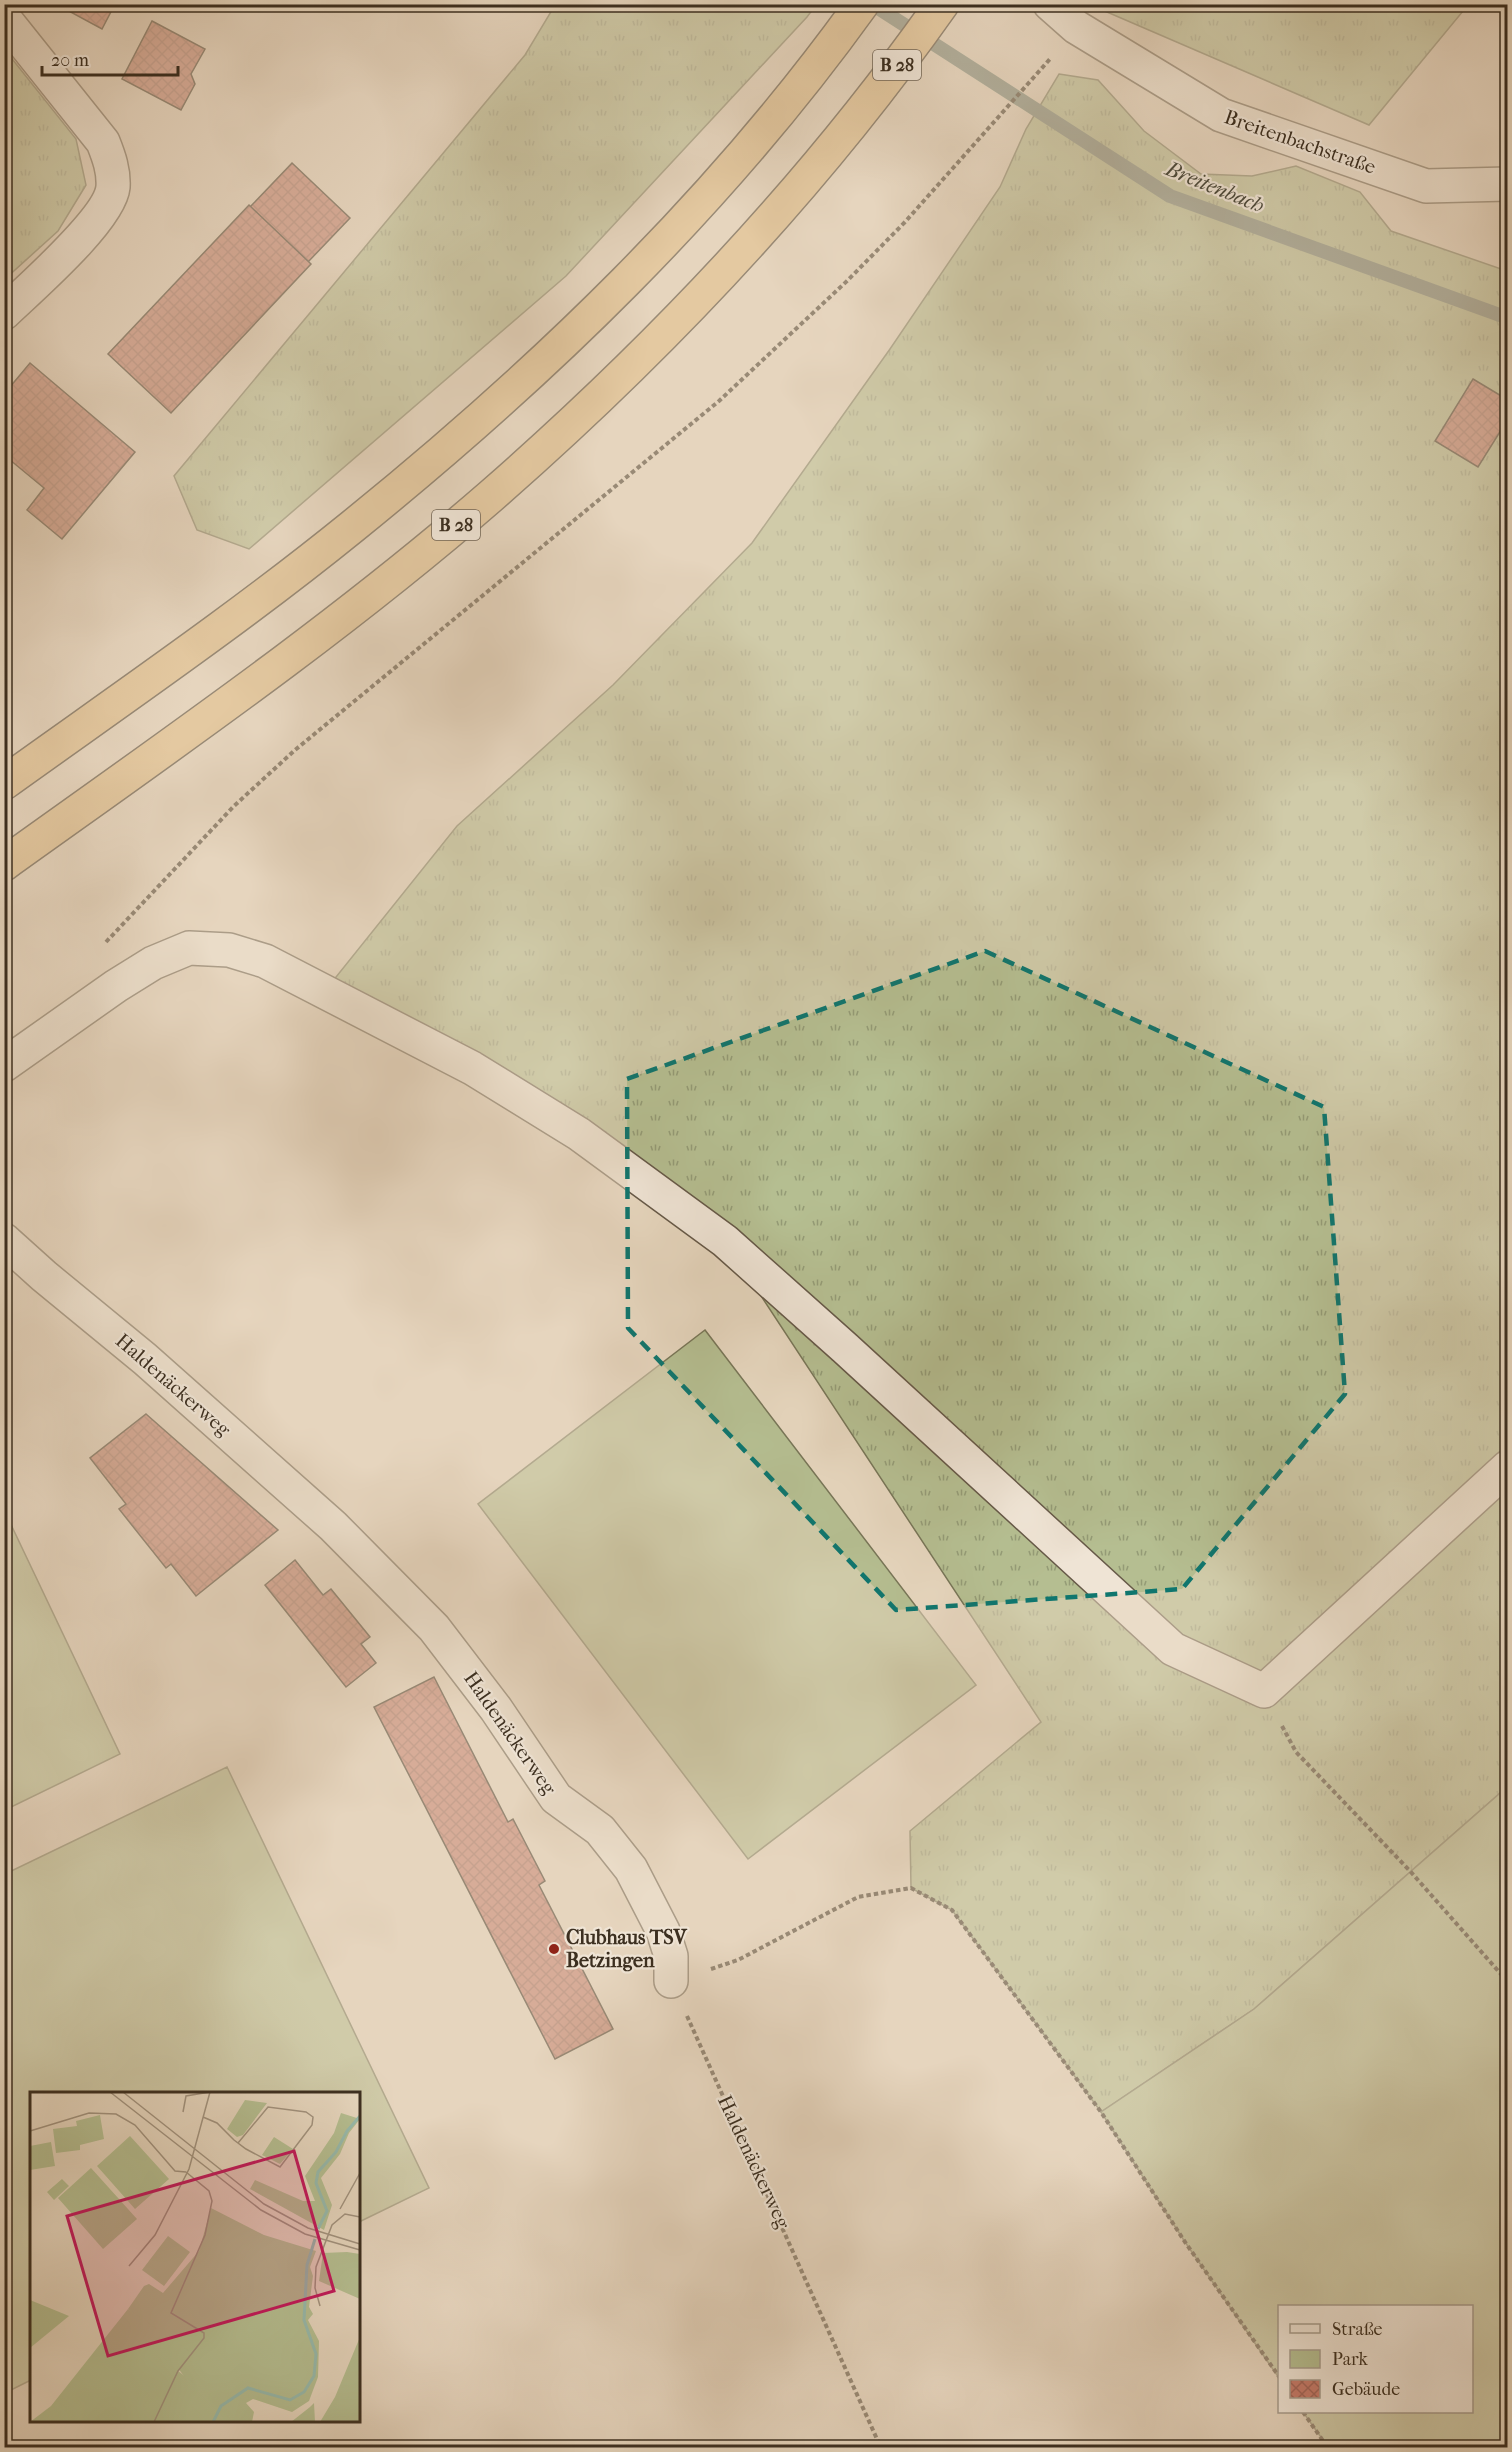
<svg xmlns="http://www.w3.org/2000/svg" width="1512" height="2452" font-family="'IM FELL French Canon',serif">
<defs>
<pattern id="grass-tufts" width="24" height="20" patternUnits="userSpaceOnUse" patternTransform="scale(1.5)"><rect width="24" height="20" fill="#b5be91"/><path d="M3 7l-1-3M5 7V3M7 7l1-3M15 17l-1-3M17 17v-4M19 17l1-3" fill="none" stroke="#949b76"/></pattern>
<pattern id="building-cross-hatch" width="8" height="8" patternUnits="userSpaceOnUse" patternTransform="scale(1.5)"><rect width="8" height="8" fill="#c67b6b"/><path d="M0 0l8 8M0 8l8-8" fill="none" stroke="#a26558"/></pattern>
</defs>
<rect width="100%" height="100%" fill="#e6d6be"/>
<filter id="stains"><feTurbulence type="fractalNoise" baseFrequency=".00333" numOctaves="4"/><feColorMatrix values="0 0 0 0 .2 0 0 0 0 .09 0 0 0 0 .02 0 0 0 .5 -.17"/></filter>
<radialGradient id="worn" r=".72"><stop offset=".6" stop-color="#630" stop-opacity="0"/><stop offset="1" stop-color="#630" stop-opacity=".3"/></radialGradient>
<g fill="url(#grass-tufts)" stroke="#787658" stroke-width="1.5">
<polygon points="1101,4 1468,4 1468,5 1369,125 1100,9"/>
<polygon points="555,5 816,5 807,17 566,276 249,549 197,530 174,476 525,55"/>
<polygon points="5,50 76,139 86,185 58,231 5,279"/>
<polygon points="1059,74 1098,80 1144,131 1201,174 1252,176 1296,166 1360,192 1391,231 1507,271 1507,1787 1254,2009 1101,2112 952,1910 911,1888 910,1831 1041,1722 725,1241 324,992 457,826 613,685 752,543 890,349 1000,187 1026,129"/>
</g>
<g fill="#b5be91" stroke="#787658" stroke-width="1.5">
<polygon points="705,1330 976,1685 748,1859 478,1504"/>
<polygon points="5,1512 120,1754 5,1810 4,1810"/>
<polygon points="227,1767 429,2188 359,2222 358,2094 32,2094 31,2380 5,2393 5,1874"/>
<polygon points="1507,1787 1507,2447 1328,2447 1303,2412 1472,2412 1472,2306 1280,2306 1279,2378 1185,2242 1101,2112 1254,2009"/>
</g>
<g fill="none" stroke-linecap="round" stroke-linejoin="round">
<polyline stroke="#738274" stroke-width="14" points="872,4 1170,196 1508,318"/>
</g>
<g fill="url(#building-cross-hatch)" stroke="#3c2f20" stroke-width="1.5">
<polygon points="68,4 115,4 102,29 65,9"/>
<polygon points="152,21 205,49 191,74 195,84 181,110 122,79"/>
<polygon points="292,163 350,218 308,262 250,207"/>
<polygon points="249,205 311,264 171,413 108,354"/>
<polygon points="30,363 135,452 62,539 27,510 44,488 4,455 4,394"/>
<polygon points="1473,379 1508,400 1508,419 1478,467 1435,441"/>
<polygon points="146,1414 278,1530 196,1596 171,1564 166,1568 119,1509 126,1504 90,1458"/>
<polygon points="295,1560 323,1595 331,1589 370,1637 361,1644 376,1663 346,1687 265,1585"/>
<polygon points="434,1677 508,1822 513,1819 545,1881 539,1885 613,2029 555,2059 374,1707"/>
</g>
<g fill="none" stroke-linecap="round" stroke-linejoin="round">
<defs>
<g id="minor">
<polyline points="1050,4 1076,27 1221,115 1426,186 1508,184"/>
<path d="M4,18L103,142C109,157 114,171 113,187C110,219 29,289 4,313"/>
<polyline points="4,1065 116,986 153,963 189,948 229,950 265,961 472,1068 579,1134 725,1241 845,1348 1173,1649 1264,1691 1508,1467"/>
<polyline points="4,1240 44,1276 145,1359 333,1526 434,1628 496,1709 556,1798 600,1830 631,1869 663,1931 671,1956 671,1981"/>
</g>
<g id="highway">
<path d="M4,783C121,699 241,617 353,526C542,373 719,203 862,4"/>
<path d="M4,864C170,745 338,629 491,496C659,349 813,187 942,4"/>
</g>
</defs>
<use href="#minor" stroke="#665948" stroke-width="36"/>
<use href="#highway" stroke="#3c2f20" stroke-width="36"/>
<g stroke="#3c2f20" stroke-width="4" stroke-dasharray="4.5 3" stroke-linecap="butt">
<polyline points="106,942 234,806 295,750 719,401 847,281 905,222 1050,59"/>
<polyline points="1282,1726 1296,1752 1410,1871 1508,1982"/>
<polyline points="711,1969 738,1960 858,1897 911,1888 952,1910 1101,2112 1185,2242 1280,2378"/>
<polyline points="687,2016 881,2448"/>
<polyline points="1303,2412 1328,2448"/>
</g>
<use href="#minor" stroke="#efe4d5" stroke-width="33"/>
<use href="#highway" stroke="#e3bb7f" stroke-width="33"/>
</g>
<path d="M0 0H1512V2452H0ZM985,951L1324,1107L1345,1394L1182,1589L896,1610L628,1328L627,1079Z" fill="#e6d6be" fill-opacity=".55" fill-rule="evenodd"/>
<path fill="none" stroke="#0f766e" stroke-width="4.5" stroke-dasharray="12 8" stroke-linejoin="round" d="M985,951L1324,1107L1345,1394L1182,1589L896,1610L628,1328L627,1079Z"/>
<circle fill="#8f2418" stroke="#efe4d5" stroke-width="2" cx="554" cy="1949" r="6"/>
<g text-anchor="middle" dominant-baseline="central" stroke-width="4.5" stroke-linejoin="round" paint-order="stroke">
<g fill="#efe4d5" stroke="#726556" stroke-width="1.5">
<rect x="873" y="50" width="48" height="30" rx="4.5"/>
<rect x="432" y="510" width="48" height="30" rx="4.5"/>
</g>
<g font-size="18" font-weight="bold" fill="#3c2f20">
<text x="897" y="65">B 28</text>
<text x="456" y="525">B 28</text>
</g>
<g font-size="20" fill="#3c2f20" stroke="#efe4d5">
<text transform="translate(1300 142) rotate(19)">Breitenbachstraße</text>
<text transform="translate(173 1385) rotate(41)">Haldenäckerweg</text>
<text transform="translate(510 1733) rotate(55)">Haldenäckerweg</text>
<text transform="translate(754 2162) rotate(65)">Haldenäckerweg</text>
</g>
<g font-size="20" font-weight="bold" fill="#3c2f20" stroke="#efe4d5" text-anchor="start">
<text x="566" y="1937">Clubhaus TSV<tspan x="566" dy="23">Betzingen</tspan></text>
</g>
<g font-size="21" font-style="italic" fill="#4e4b3c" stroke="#efe4d5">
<text transform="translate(1215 187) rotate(22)">Breitenbach</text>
</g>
</g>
<g transform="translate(30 2092)">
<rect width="330" height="330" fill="#e6d6be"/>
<path d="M215,8L237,11L213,43L207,45L197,37ZM311,21L330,27L319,41L310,62L291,86L302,113L294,138L220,97L225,88L273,109H285L275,84L304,41ZM244,45L263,57L250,72L232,63ZM181,116L234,143L286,159L280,175L283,184L279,215L283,222L278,228L289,249L288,285L279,309L262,320L223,307L216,311L224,320L222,330H170V305L112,229L98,217L114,194L119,192L133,201L169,159ZM317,160L330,162V207L289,189L293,161ZM0,208L39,224L0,256ZM330,245V330H290L305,305Z" fill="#b5be91"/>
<path d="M70,23L74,47L50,53V58L26,61L23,37L47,34L46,29ZM100,44L139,87L105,117L67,74ZM21,50L25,74L0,78V54ZM61,76L107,127L73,157L28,106ZM32,87L39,94L24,108L17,100ZM138,144L160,160L134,194L112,178ZM98,217L162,261L148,279L175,299L170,305V330H0L21,314ZM284,311L285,330H261L280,315Z" fill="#b5be91"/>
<path fill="none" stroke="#97baac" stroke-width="3" d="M288,137L297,119L286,91L288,80L306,60L317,39L330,24M183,330L191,314L218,296L260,308L274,300L284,284L286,262L274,228L277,173L285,147"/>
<path fill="none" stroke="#a2937f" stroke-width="1.5" d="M80,0L231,118L275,142L330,158M93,0L234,112L278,136L330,152M153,20L156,4L180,0M173,25L187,31L204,48L216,57L250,75L282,33L283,25L276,20L238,15L208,51M0,39L59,21L86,22L105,33L145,79L156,80M310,117L330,81M99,174L125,143L159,77L180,0M290,214L285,196L286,175L302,133L315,122L330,125M124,330L148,279L174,246V241L141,221L175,143L182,109L179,99L156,80"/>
<path fill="#c2185b" fill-opacity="0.15" stroke="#c2185b" stroke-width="3" d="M264,59L304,199L78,264L37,124Z"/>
<rect width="330" height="330" fill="none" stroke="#3c2f20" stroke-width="3"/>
</g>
<rect width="1512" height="2452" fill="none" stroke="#e6d6be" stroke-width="24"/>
<rect x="6" y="6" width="1500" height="2440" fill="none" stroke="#3c2f20" stroke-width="3"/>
<rect x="12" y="12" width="1488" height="2428" fill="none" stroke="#3c2f20" stroke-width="1.5"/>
<rect x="1278" y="2305" width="195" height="108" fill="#efe4d5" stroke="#a79c8d" stroke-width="1.5"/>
<rect x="1290" y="2324" width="30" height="9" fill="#efe4d5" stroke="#a79c8d" stroke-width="1.5"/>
<text x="1332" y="2335" font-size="18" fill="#3c2f20">Straße</text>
<rect x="1290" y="2350" width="30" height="18" fill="#b5be91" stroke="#a79c8d" stroke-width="1.5"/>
<text x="1332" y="2365" font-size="18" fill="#3c2f20">Park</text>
<rect x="1290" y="2380" width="30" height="18" fill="url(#building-cross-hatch)" stroke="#a79c8d" stroke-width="1.5"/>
<text x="1332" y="2395" font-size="18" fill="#3c2f20">Gebäude</text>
<path d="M42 66v9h136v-9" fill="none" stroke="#3c2f20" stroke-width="3"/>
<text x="51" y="66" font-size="18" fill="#3c2f20" stroke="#efe4d5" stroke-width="4.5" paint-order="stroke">20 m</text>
<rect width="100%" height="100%" filter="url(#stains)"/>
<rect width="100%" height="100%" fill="url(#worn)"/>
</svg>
